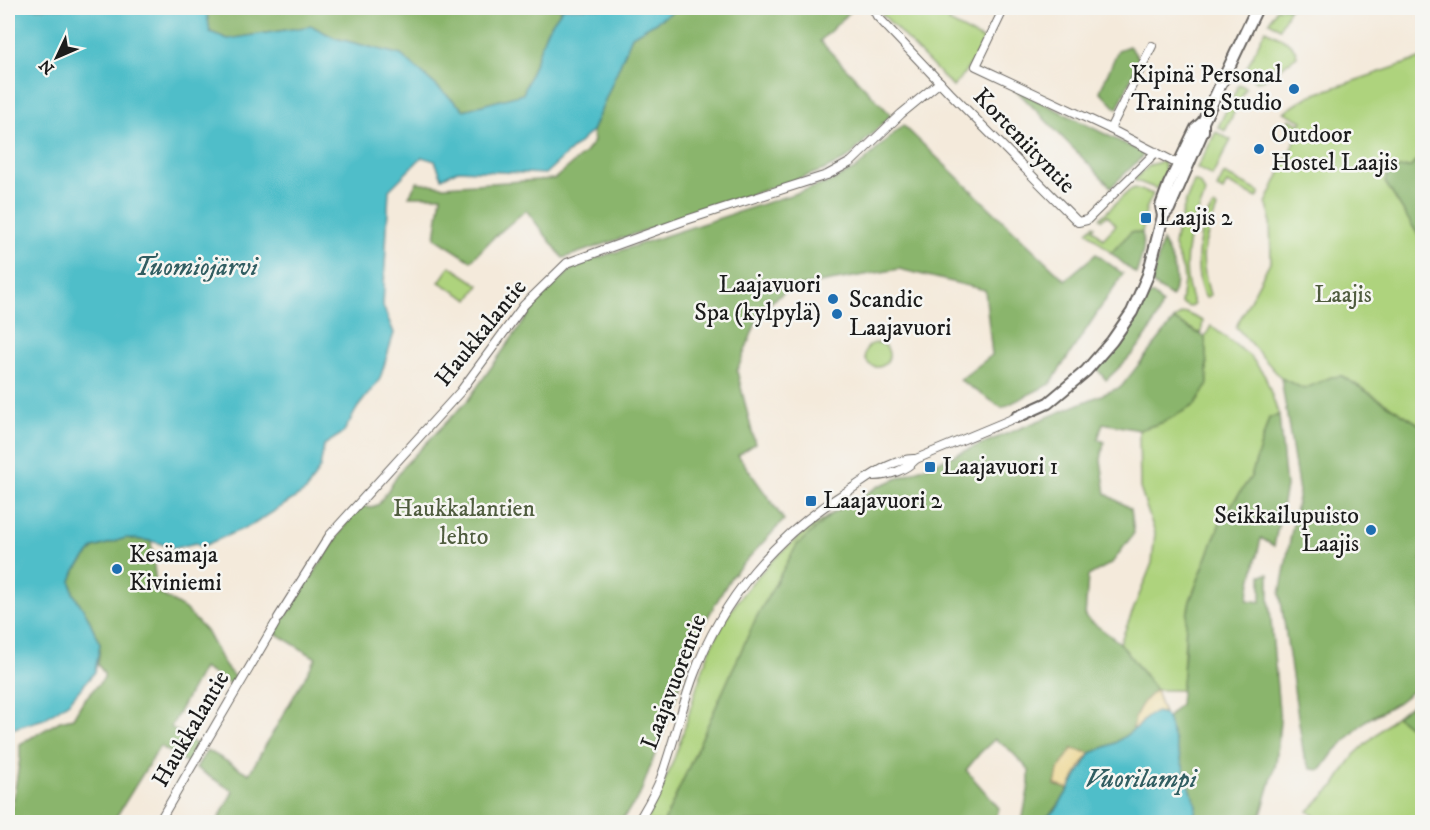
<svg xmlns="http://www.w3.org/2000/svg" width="1430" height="830" font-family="'IM FELL DW Pica',serif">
<rect width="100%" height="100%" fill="#f6f6f2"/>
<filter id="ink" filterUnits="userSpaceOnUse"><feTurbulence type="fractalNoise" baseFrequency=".0167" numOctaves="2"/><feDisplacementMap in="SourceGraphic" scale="12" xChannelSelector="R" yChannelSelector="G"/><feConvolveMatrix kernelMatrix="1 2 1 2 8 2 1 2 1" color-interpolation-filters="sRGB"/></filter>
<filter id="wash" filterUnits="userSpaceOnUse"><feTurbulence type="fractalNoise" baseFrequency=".008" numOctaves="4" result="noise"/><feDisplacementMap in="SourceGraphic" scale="24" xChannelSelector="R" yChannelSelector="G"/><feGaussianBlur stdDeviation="1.35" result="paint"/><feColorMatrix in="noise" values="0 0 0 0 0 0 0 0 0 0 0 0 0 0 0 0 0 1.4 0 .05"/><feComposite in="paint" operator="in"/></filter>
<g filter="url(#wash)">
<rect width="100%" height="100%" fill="#f4eadb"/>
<g fill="#aed37d" stroke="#65784c" stroke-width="1.5">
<polygon points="881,8 956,8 949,22 984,40 972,63 953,87 882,14"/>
<polygon points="1277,8 1290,8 1280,28 1269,22"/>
<path d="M1265,30C1277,36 1295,42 1297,56L1263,80L1257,81L1244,74Z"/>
<polygon points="1422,58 1422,148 1418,158 1411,167 1399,168 1385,182 1422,241 1422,426 1342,376 1304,389 1281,378 1236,327 1271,260 1270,214 1266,203 1299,132 1286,126 1289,119 1300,124 1302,121 1284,112 1309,96"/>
<polygon points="1239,84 1246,88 1225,131 1218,127"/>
<polygon points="1216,132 1231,140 1212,176 1197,168"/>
<polygon points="1163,161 1166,173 1157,189 1134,180 1150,165"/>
<polygon points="1224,174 1260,192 1257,198 1227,183 1223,191 1217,188"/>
<path d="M1194,181L1201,184L1205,193C1203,202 1198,211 1195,220C1184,248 1183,277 1194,305L1189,307L1181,303L1184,281L1183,271L1174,246L1175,238L1186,201Z"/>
<polygon points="1135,188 1153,194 1146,209 1142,233 1131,232 1111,253 1087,231 1094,225 1095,226 1093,229 1103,239 1116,225 1107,215 1102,220 1100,218 1130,190"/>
<path d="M1214,206L1217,208C1203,247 1198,254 1210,295L1206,298C1192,279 1197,221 1214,206Z"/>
<polygon points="450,266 479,285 469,300 439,282"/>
<polygon points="1186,313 1203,321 1201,334 1174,320 1181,314"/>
<polygon points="1211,326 1251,357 1265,376 1279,415 1269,418 1251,477 1222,518 1190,601 1186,621 1182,690 1156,690 1120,643 1152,563 1155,533 1140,488 1139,430 1164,422 1208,384 1205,337"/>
<circle cx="877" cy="355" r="12"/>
<path d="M833,513L797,545L756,618L664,822H645C656,801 667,778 675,756C690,717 697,676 715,639C740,587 785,543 833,513Z"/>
<polygon points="1396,716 1422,737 1422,822 1322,822 1308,811 1335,785 1354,755"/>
</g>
<g fill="#8ab56c" stroke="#536844" stroke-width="1.5">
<polygon points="206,8 563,8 547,30 523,94 464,110 401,55 335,38 312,26 228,39 210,32"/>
<polygon points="679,8 854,8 820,41 891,115 848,158 824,170 563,258 526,210 492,239 471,261 435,238 441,196 409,196 417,182 443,186 554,179 584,154 594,141 592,131 632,36"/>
<polygon points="1129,46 1140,59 1117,109 1100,91 1118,50"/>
<polygon points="1015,89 1143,153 1144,153 1140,159 1111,187"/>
<polygon points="903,125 1065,280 1096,254 1123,274 1050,384 1002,408 960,380 992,355 985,290 899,269 796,287 786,291 761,310 737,371 755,444 738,455 784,520 731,577 691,646 672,709 639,797 620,822 217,822 233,791 196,768 207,750 249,774 316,658 275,633 349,519 362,506 371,508 379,504 403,467 468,400 539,300 576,265 830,182 857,168"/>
<polygon points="1422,148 1422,241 1385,182 1388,173 1399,168 1411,167 1418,158"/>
<path d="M1131,232L1142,233C1146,248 1141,259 1136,274L1111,253Z"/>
<path d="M1162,241C1172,258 1181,278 1172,297L1152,284Z"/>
<path d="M1153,294L1162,304C1152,336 1130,358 1106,380L1097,369L1127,331L1146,297Z"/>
<path d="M1174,320L1205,337L1208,384L1195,405L1164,422L1139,430L1103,423L1098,439L1104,442L1101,460L1106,494L1131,509L1134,533L1112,563L1088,576L1085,617L1120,643L1156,690C1143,700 1134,713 1133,730L1115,743L1091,753L1072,749L1055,785L1069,789C1054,812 1051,822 1022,822L1029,785V770L1010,750L995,739L980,753L966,770L999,808L995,822H664L756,618L797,545L833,513L879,486L1121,387Z"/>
<polygon points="1342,376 1422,426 1422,684 1397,703 1365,721 1334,752 1321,770 1311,769 1304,757 1280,594 1299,492 1281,378 1304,389 1331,377"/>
<polygon points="1279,415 1286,487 1274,546 1261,538 1247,600 1261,602 1261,575 1269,574 1269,598 1280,722 1276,763 1259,822 1194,822 1196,805 1167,718 1180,704 1185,651 1186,621 1190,601 1222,518 1251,477 1269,418"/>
<polygon points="126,538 151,541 157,592 185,609 206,631 225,666 237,680 234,686 203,668 171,727 199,746 189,764 160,746 113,822 8,822 8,810 12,808 20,758 20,744 60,721 73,718 83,701 104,678 104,673 98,665 100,643 87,615 73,593 71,581 75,570 94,548"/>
<polygon points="1422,698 1422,737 1396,716"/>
</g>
<g fill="#eeda9e" stroke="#857b5d" stroke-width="1.5">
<path d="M1156,690L1164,714C1150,710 1144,722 1133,730C1134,713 1143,700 1156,690Z"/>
<polygon points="1072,749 1091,753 1080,767 1069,789 1055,785 1058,770"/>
</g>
<g fill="#50bec9" stroke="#366d72" stroke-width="1.5">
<polygon points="8,8 206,8 210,32 228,39 312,26 335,38 401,55 464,110 523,94 547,30 563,8 679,8 632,36 592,131 545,174 458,170 442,178 435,161 422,157 389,190 383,306 394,333 380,379 358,407 343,433 324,445 320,468 306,491 254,524 201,547 196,543 175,548 151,541 126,538 94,548 75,570 71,581 73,593 87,615 100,644 95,672 69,702 44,719 8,730"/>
<polygon points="1157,712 1164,714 1167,718 1196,805 1194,822 1040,822 1056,810 1091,753 1115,743 1139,726 1149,715"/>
</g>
</g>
<g filter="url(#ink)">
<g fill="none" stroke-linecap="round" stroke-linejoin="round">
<defs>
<g id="minor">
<polyline points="873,8 877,16 950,93 1078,222 1087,220 1156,152"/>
<polyline points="1004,8 976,66 1110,129 1178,164"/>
<polyline points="1110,129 1152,46"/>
<path d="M874,476C889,476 906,470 916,459"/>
<polyline points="278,618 330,535 460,392 524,305 567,263 686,220 827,175 851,162 901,114 940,82"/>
<polyline points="159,822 275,624"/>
<path d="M638,822C646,808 655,794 661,778C673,745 681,710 693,677C722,598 776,535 848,491C867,479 894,457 916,459L1017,417"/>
</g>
<g id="major">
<polyline points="1163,216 1169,209 1203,131 1203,122"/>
<polyline points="1017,417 1048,403 1086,371 1112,341 1132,312 1148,275 1163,216 1161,206 1169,184 1196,128 1203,122 1257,8"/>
</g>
</defs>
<use href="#minor" stroke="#68645f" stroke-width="10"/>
<use href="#major" stroke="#68645f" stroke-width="14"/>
<use href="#minor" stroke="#fff" stroke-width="8"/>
<use href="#major" stroke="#fff" stroke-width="10"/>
</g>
</g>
<g fill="#1f6fb2" stroke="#f6f6f2" stroke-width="2">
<circle cx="1294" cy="89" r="6"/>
<circle cx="1259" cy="149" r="6"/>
<rect x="1140" y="212" width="12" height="12" rx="3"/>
<circle cx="833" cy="299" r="6"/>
<circle cx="837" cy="314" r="6"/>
<rect x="924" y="461" width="12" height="12" rx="3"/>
<rect x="805" y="495" width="12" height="12" rx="3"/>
<circle cx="1371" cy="530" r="6"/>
<circle cx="117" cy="569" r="6"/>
</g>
<g text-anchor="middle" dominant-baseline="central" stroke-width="5" stroke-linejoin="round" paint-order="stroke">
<g font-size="24" fill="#1c1c1c" stroke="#f6f6f2" text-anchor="start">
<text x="1282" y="75" text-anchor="end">Kipinä Personal<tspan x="1282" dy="28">Training Studio</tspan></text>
<text x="1271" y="135">Outdoor<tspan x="1271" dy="28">Hostel Laajis</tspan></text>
<text x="1158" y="218">Laajis 2</text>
<text x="821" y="285" text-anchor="end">Laajavuori<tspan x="821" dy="28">Spa (kylpylä)</tspan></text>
<text x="849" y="300">Scandic<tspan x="849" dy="28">Laajavuori</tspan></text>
<text x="942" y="467">Laajavuori 1</text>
<text x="823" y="501">Laajavuori 2</text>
<text x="1359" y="516" text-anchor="end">Seikkailupuisto<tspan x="1359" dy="28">Laajis</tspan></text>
<text x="129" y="555">Kesämaja<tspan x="129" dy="28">Kiviniemi</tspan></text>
</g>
<g font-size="24" fill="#1c1c1c" stroke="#f6f6f2">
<text transform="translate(1024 141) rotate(46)">Korteniityntie</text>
<text transform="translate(481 333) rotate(-51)">Haukkalantie</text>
<text transform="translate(674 682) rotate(-69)">Laajavuorentie</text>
<text transform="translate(191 729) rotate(-60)">Haukkalantie</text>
</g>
<g font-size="24" fill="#4f5c3e" stroke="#f6f6f2">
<text x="1343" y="295">Laajis</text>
<text x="464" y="509">Haukkalantien<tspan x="464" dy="28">lehto</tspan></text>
</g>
<g font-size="26" font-style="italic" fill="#315d61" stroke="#f6f6f2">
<text x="196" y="267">Tuomiojärvi</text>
<text x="1141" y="779">Vuorilampi</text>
</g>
</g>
<rect width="1430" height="830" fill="none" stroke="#f6f6f2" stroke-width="30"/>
<g transform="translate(57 57) rotate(226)" stroke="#f6f6f2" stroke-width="4.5" paint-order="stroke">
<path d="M0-4.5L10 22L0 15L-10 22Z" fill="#1c1c1c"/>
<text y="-9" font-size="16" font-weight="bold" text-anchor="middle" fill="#1c1c1c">N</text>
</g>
</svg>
